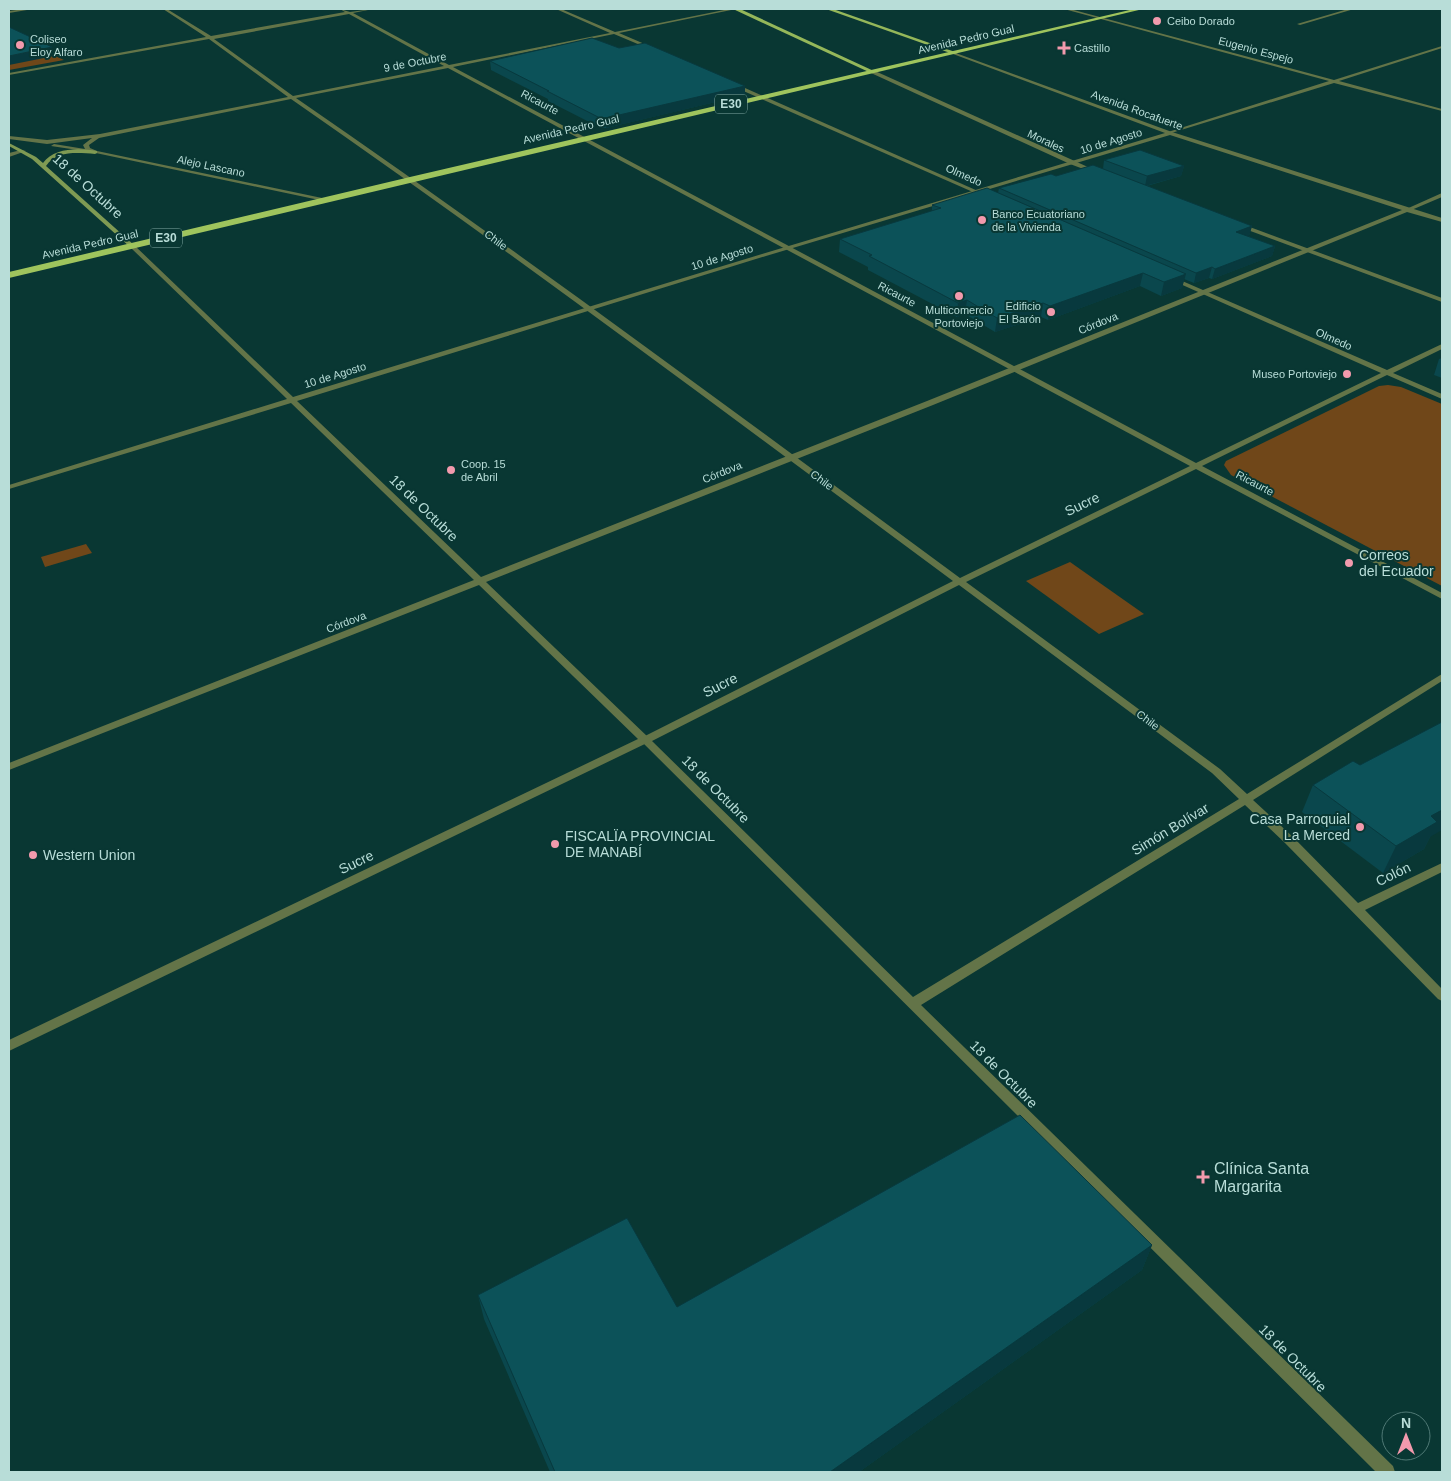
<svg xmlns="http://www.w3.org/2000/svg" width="1451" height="1481" font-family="Arial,sans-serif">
<rect width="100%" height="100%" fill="#093733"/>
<g fill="#704719">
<polygon points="9,35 64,60 9,70"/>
<polygon points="1388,385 1401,387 1442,404 1442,586 1231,475 1224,465 1226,461 1379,386"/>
<polygon points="86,544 92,553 45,567 41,557"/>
<polygon points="1070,562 1144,614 1099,634 1026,581"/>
</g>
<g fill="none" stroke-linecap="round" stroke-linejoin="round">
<polygon fill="#637448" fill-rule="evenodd" points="21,150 26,151 9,157 9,153"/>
<g fill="#637448" fill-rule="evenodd">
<polygon points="24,9 33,9 9,13 9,11"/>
<path d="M163,9H167L211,36L345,12L340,9L350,12L373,9L353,13L449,65L610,33L556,9H561L615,32L729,9H736L619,33L654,48L652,50L614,34L453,67L1196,463L1381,373L1169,279V277H1173L1387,370L1442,344V349L1393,373L1442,394V399L1387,375L1202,466L1442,593V599L1196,469L966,582L1220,769L1247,794L1442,674V681L1253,800L1293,837L1358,903L1442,863V872L1365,910L1442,989V1001L1438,999L1285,843L1245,805L921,1005L1393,1466L1395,1472H1376L640,740L641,738L953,581C734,419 516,255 291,99L99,138L89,145L90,148L97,151L322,198L325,200L324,201L91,152L51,146L54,144L85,149L83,145L92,138L47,144L9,139V136L47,140L100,134L288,97L209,39L9,75V73L206,37ZM349,14L444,66L293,96L214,39ZM448,68L1190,466L960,578C740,416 521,253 296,98ZM959,585L1212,773L1239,799L913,997L652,741Z"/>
<polygon points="1064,9 1070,9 1334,80 1442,46 1442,48 1339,81 1442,109 1442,111 1334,83 1168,134 1168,132 1329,81"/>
<polygon points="1348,9 1354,9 1300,25 1297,24"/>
<polygon points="871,71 875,71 1099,172 1094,173 1070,164 871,73"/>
<polygon points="732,84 736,84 987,195 982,196 732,86"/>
<polygon points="1442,193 1442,197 1409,211 1404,210"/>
<polygon points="1239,223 1442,298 1442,302 1237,226 1237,224"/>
</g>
<path fill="#637448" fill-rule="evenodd" d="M953,52L1172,132L1442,218V222L1407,212L933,405L486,582L649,738L650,740L649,742L9,1051V1040L638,739L479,585L9,770V763L474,580L291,403L9,489V485L287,399L130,247V245H134L293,397L762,254L1165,133L953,54ZM1170,135L1402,210L927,401L481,577L297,401L766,256Z"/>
<path fill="#7f9a53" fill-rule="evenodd" d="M9,143L36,157L43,163C54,147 80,148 97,151V153L95,154C78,153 57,150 46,166L134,245V247H130L32,159L9,146Z"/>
<g fill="#95b75a" fill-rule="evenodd">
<polygon points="733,9 740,9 876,72 871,73"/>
<polygon points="826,9 833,9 958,53 953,54"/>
</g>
<polygon fill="#9fc45d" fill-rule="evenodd" points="1134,9 1143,9 9,278 9,272 410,177"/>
</g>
<g fill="#0a474d">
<polygon points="619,48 745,86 745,95 606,128 601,128 548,101 548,99 491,70 490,61"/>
<polygon points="1104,160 1184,166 1181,176 1147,186 1252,226 1249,236 1248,236 1275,246 1272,256 1212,279 1209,278 1194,283 1184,279 1182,288 1161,296 1140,286 1048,320 1041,317 995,332 965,314 957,317 868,270 868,267 839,252 840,239 932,211 932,205 998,193 999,188 1056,176 1103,169"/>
<polygon points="1442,358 1442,378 1434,375 1439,359"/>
<polygon points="1313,785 1430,837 1424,849 1383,873 1302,812"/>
<polygon points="1152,1245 1142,1270 859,1472 550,1472 484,1319 478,1295 677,1307"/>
</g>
<g fill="#08393e">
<polygon points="52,47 54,56 9,65 9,56"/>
<polygon points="745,86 745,95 606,128 606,118"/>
<polygon points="1184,166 1181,176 1145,186 1147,176"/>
<polygon points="1252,226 1249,236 1234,242 1236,232"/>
<polygon points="1275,246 1272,256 1212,279 1215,269"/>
<polygon points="1212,267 1209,278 1194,283 1196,273"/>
<polygon points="1143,273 1140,286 1048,320 1050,306"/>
<polygon points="1186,274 1182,288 1161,296 1164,282"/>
<polygon points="967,300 965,314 957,317 958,303"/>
<polygon points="1043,303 1041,317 995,332 997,318"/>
<polygon points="1442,810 1442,830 1430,837 1424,849 1383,873 1396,846 1431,816"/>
<polygon points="1152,1245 1142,1270 859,1472 830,1472"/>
</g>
<g fill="#0c5259" stroke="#08393e">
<polygon points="9,27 52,47 9,56"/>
<polygon points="592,38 619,48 645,43 745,86 606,118 600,118 547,91 549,91 490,61"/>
<polygon points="1140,150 1184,166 1147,176 1104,160"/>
<polygon points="1093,165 1252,226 1236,232 1275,246 1215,269 1212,267 1196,273 999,188 1051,174 1056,176"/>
<polygon points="987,188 1186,274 1164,282 1143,273 1050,306 1043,303 997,318 967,300 958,303 869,256 872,255 840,239 941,208 932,205"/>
<polygon points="1442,722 1442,810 1431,816 1437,822 1396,846 1313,785 1353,761 1360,765"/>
<polygon points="1020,1115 1152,1245 830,1472 555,1472 478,1295 627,1218 677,1307"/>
</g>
<g fill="#f29aad" stroke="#093733" stroke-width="2">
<circle cx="1157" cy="21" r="5"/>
<circle cx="20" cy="45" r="5"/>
<path d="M1061.5 40.5h5v5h5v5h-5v5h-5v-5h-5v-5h5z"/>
<circle cx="982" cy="220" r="5"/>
<circle cx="959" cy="296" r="5"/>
<circle cx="1051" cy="312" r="5"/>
<circle cx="1347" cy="374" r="5"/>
<circle cx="451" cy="470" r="5"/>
<circle cx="1349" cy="563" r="5"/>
<circle cx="1360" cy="827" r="5"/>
<circle cx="555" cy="844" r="5"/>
<circle cx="33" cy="855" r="5"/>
<path d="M1200.5 1169.5h5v5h5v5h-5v5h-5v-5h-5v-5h5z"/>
</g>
<g text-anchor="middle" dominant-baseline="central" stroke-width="4" stroke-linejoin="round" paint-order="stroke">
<g font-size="11" fill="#b8ddd8" stroke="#093733" text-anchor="start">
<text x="1167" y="21">Ceibo Dorado</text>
<text x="30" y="39">Coliseo<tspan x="30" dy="13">Eloy Alfaro</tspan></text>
<text x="1074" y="48">Castillo</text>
<text x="992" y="214">Banco Ecuatoriano<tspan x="992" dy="13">de la Vivienda</tspan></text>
<text x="1041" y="306" text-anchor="end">Edificio<tspan x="1041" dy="13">El Barón</tspan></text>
<text x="959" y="310" text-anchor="middle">Multicomercio<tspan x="959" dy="13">Portoviejo</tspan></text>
<text x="1337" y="374" text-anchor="end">Museo Portoviejo</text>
<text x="461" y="464">Coop. 15<tspan x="461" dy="13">de Abril</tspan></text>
</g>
<g font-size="11" fill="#b8ddd8" stroke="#093733">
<text transform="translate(966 39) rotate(-13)">Avenida Pedro Gual</text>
<text transform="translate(1256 50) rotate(15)">Eugenio Espejo</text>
<text transform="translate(415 62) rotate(-11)">9 de Octubre</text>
<text transform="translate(540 102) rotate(28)">Ricaurte</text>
<text transform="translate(1137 110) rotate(20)">Avenida Rocafuerte</text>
<text transform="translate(571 129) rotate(-13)">Avenida Pedro Gual</text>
<text transform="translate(1046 141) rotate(25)">Morales</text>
<text transform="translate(1111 141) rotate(-17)">10 de Agosto</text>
<text transform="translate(211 166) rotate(12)">Alejo Lascano</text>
<text transform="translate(964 175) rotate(24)">Olmedo</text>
<text transform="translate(496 240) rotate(36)">Chile</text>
<text transform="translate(90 244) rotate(-13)">Avenida Pedro Gual</text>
<text transform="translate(722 257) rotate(-17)">10 de Agosto</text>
<text transform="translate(897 294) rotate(28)">Ricaurte</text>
<text transform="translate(1098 323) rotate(-22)">Córdova</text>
<text transform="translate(1334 339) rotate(24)">Olmedo</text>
<text transform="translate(335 375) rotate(-17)">10 de Agosto</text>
<text transform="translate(722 472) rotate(-22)">Córdova</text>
<text transform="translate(822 480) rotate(36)">Chile</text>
<text transform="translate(1255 483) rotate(28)">Ricaurte</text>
<text transform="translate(346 622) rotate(-21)">Córdova</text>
<text transform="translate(1148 720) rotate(36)">Chile</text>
</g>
<g fill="#093733" stroke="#84aba6" stroke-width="1">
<rect x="715" y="94.5" width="32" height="19" rx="4"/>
<rect x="150" y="228.5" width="32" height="19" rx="4"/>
</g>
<g font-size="12" font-weight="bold" fill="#b8ddd8">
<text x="731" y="104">E30</text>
<text x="166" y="238">E30</text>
</g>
<g font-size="14" fill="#b8ddd8" stroke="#093733">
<text transform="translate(88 186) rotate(42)">18 de Octubre</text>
<text transform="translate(1082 504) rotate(-26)">Sucre</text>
<text transform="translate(424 508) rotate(44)">18 de Octubre</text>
<text transform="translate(720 685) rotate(-27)">Sucre</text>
<text transform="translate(716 789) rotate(45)">18 de Octubre</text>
<text transform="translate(1170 829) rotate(-31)">Simón Bolívar</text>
<text transform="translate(356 862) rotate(-26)">Sucre</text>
<text transform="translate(1393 874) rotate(-26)">Colón</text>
<text transform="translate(1004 1074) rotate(45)">18 de Octubre</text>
<text transform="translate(1293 1358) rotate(45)">18 de Octubre</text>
</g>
<g font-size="14" fill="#b8ddd8" stroke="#093733" text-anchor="start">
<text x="1359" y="555">Correos<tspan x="1359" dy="16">del Ecuador</tspan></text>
<text x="1350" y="819" text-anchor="end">Casa Parroquial<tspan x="1350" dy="16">La Merced</tspan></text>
<text x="565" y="836">FISCALÏA PROVINCIAL<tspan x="565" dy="16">DE MANABÍ</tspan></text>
<text x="43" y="855">Western Union</text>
</g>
<g font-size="16" fill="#b8ddd8" stroke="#093733" text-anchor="start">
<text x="1214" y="1168">Clínica Santa<tspan x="1214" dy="18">Margarita</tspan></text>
</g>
</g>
<rect width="1451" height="1481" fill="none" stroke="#b8ddd8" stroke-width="20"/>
<g transform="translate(1406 1436)"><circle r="24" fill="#093733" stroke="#4f7975"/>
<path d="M0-4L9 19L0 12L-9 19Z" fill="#f29aad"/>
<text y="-8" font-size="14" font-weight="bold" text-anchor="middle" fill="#b8ddd8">N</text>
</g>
</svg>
